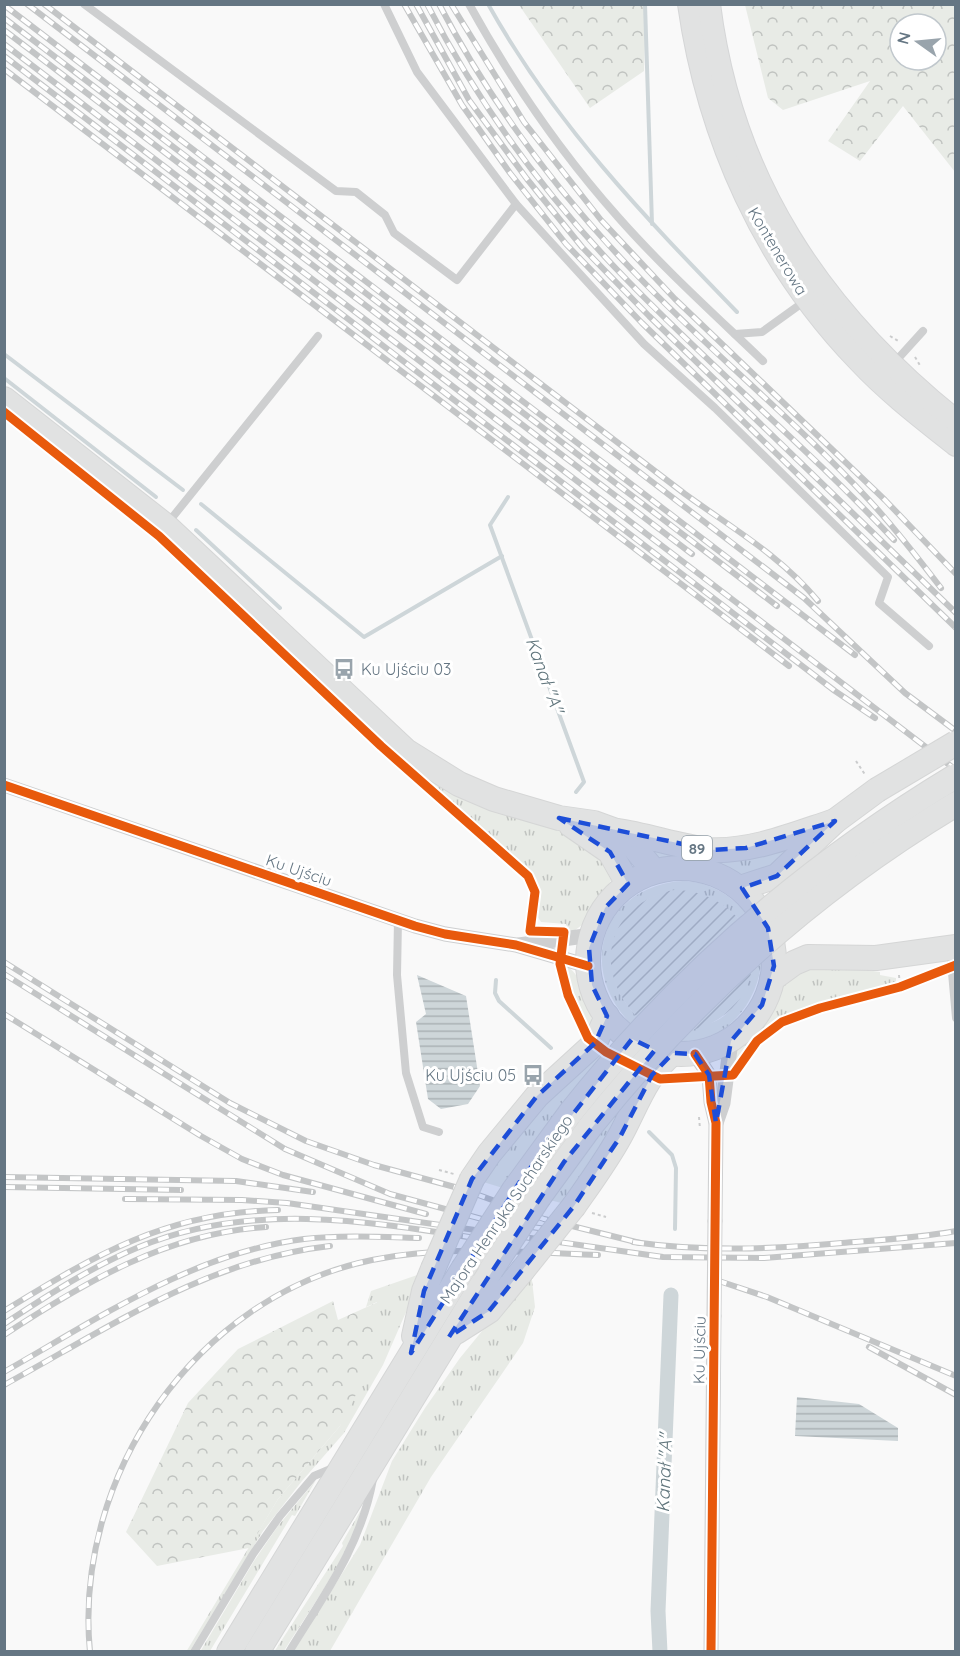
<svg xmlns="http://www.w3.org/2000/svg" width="960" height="1656" font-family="Quicksand,sans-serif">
<defs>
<pattern id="grass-tufts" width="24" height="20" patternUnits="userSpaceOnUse" patternTransform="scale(1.5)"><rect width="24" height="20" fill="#e8ebe6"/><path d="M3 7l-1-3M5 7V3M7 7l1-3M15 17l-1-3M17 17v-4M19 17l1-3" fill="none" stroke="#c0c3c0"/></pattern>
<pattern id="forest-crowns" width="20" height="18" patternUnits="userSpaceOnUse" patternTransform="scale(1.5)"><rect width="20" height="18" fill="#e8ebe6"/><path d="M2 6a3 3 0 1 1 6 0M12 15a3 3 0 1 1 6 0" fill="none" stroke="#c0c3c0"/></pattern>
<pattern id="garden-furrows" width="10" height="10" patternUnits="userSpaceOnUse" patternTransform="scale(1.5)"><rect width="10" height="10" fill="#e8ebe6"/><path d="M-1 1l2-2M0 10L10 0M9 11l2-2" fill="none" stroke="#c0c3c0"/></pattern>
<pattern id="water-rules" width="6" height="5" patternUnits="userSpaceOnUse" patternTransform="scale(1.5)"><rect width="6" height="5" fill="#ced6d9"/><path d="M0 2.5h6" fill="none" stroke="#abb2b5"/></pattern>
</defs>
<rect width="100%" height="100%" fill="#f9f9f9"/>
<g fill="url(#grass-tufts)">
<polygon points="404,760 593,844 612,879 586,922 570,934 566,924 541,922 536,914 541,895 536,878"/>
<polygon points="808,835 780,864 746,876 698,860 658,858 634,840 652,847"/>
<path d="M682,881C709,882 728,893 745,912L739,919C664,843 564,940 637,1017L631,1024C576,968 602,887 682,881Z"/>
<path d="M762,958C758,1004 726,1044 677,1041C679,1038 683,1032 687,1031C700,1024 715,1025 726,1014C746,995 745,974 762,958Z"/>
<path d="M565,965C585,976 594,1015 592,1035L574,1000Z"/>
<path d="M839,966L880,972V975L896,978V983C832,1000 768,1004 733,1069L736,1050L762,1025L781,986L804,967Z"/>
<polygon points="595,1053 603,1056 503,1188 480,1181 498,1154"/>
<polygon points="640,1082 565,1204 550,1200 598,1133"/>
<polygon points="531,1271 535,1307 523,1343 431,1477 330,1651 293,1652 360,1545 392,1461 425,1408 460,1358"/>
<polygon points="423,1273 383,1365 344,1433 302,1481 263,1531 190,1651 186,1652 278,1499 340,1426 377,1302 366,1307 371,1291"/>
<polygon points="316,1480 295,1516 292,1515 210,1651 200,1652 254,1561 278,1526"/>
<path d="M362,1508C347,1560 312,1606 284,1651L274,1652L343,1546L342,1543Z"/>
</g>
<g fill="url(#forest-crowns)" fill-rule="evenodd">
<polygon points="519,5 646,5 644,71 590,108"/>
<path d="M745,5H955V172L903,106L860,161L828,141L870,81L783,110L768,98ZM900,24H936V60H900Z"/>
<polygon points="333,1301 338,1320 378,1302 373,1361 340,1426 278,1499 249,1548 157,1566 126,1532 188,1403 238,1349"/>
</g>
<g fill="url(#garden-furrows)">
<path d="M674,890C701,890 720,900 739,919L637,1017C591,969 607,904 674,890Z"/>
<path d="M752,968C747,1002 720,1025 687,1031Z"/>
</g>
<g fill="url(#water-rules)">
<polygon points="417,975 466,996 480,1086 468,1104 441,1109 428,1099 416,1022 426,1014"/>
<polygon points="797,1397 859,1404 898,1428 898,1441 795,1436"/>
</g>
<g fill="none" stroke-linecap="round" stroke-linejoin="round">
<g stroke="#ced6d9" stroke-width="4">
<path d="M488,4C555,124 643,215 737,312"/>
<polyline points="645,4 652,224"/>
<polyline points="4,354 183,490"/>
<polyline points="4,378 156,497"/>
<polyline points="508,497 490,525 584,782 576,792"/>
<polyline points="201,504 364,637 502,556"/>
<polyline points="196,530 280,608"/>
<polyline points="496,980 495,993 499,1001 551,1048"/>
<polyline points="649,1132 672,1155 676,1168 675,1229"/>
</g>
<polyline stroke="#ced6d9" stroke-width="15" points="660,1652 658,1611 671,1295"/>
<defs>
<g id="primary">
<path d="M689,4C708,138 765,264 859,361C888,392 922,418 956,445"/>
<path d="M709,4C731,180 820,312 956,421"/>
</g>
<g id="trunk">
<polyline points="4,399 166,526 406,751 459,784 494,799 559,818 594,823 616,831 634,847 654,871"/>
<polyline points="571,825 610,852 628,884"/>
<path d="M616,831C648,835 678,847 710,850C753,852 795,834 835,821"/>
<circle cx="681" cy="961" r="93"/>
<polyline points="740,888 777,876 835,821 877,790"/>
<polyline points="772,979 794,963 808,957 876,958 956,947"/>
<polyline points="472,1179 489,1154 537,1096 595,1043 607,1016"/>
<polyline points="514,1190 571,1112"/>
<polyline points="539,1197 590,1127"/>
<path d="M574,1206C590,1183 607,1160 620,1136C636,1107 646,1074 673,1053"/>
<polyline points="456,1332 489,1311 522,1271"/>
<polyline points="414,1336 424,1291 433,1269"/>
<polyline points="229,1652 463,1269"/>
<polyline points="257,1652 491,1270"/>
</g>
</defs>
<use href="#primary" stroke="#d5d6d7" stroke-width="24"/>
<use href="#trunk" stroke="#d5d6d6" stroke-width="26"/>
<g stroke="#cbcccd" stroke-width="2" stroke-dasharray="3 3" stroke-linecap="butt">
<polyline points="890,336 900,342"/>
<polyline points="915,357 921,367"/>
<polyline points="856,761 866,776"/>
<polyline points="899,975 900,987"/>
<polyline points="699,1117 700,1129"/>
<polyline points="439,1170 454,1174"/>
<polyline points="592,1213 606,1217"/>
</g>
<g stroke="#cecfd0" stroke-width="8">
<polyline points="84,4 336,191 356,192 385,215 394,233 457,280 516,204"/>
<polyline points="384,4 417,72 516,204 644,344 715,408 888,577 879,603 929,646"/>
<path d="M469,4C511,80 560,152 618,217C663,268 714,314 763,361"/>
<polyline points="735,334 762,332 805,301"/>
<polyline points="894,363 923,331"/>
<polyline points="167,524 318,336"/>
<polyline points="398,920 397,975 406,1073 423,1127 439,1132"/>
<polyline points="950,950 956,1018"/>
<polyline points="194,1652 253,1554 280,1516 314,1476 333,1468"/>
<path d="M289,1652C324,1595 361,1546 373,1479"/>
</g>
<g stroke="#cecfd0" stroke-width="15">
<polyline points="4,785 415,926 445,934 516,945 588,966"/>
<polyline points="519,945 592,935"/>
<polyline points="695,1054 709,1075 711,1102 716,1123 715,1221"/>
<polyline points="716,1123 723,1103 731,1041"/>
<polyline points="711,1652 714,1316"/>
</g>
<use href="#primary" stroke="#e1e2e2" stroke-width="22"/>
<use href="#trunk" stroke="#e1e2e2" stroke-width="24"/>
<defs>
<g id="rail">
<polyline points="27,4 804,598 905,693 956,731"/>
<path d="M44,4L685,494C732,528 781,556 818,601"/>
<polyline points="404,4 462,105 510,173 566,244 642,323 956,628"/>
<polyline points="416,4 469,100 527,179 582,247 649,316 956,613"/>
<path d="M427,4C479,105 548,199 627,280C713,369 809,449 894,540"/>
<path d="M439,4C490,102 558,193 634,272C709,351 795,420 869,500C895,528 918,558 941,588"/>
<polyline points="451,4 524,122 601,220 675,299 885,500 956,574"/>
<polyline points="4,5 855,655"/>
<polyline points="4,18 777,606"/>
<polyline points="4,30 692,554"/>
<polyline points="4,44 956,770"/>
<polyline points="4,56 835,691 875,718"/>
<polyline points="4,69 789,666"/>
<polyline points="4,962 230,1103 306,1141 374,1165 462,1189 544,1219 640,1243"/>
<polyline points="4,974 285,1149 390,1194 515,1228"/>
<polyline points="4,1014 201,1136 242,1159 283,1175 426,1214"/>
<polyline points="4,1177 236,1181 313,1192"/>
<polyline points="4,1187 181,1190"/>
<polyline points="125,1199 242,1200 287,1203 663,1257 764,1258 956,1243"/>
<polyline points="508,1224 562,1231"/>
<path d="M633,1242C703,1252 772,1249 842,1243C880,1240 918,1238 956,1231"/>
<polyline points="716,1280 767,1297 956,1376"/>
<path d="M4,1311C95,1255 167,1212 278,1210"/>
<path d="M4,1324C48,1295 91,1267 139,1247C260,1197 389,1225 513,1244"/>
<path d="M4,1335C85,1282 167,1233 266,1227"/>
<polyline points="869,1347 956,1395"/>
<path d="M4,1372C99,1318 194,1253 304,1239C342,1235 381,1237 419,1238"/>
<path d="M4,1385C110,1327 207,1260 330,1246"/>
<path d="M90,1652C73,1476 196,1296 372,1260C446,1245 522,1252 598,1255"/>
</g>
</defs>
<use href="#rail" stroke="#c3c5c6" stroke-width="6"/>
<use href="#rail" stroke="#fff" stroke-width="4" stroke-dasharray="11" stroke-linecap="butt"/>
<defs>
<g id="trunk-bridge">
<polyline points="877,790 956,743"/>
<path d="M571,1112C679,976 807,866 956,776"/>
<path d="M590,1127C692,999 814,889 956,804"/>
<polyline points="433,1269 472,1179"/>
<polyline points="463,1269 514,1190"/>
<polyline points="491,1270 539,1197"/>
<polyline points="522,1271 574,1206"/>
</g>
</defs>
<use href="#trunk-bridge" stroke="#d5d6d6" stroke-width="26" stroke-linecap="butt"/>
<polyline stroke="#cecfd0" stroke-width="15" points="714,1316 715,1221"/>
<use href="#trunk-bridge" stroke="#e1e2e2" stroke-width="24"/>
<defs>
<g id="cycleway">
<polyline points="4,412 159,536 381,746 528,876 535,892 530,931 564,932 560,964 568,995 588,1038 606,1052 660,1079 733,1075 757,1041 782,1022 820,1008 900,987 956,965"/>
<polyline points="4,785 415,926 445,934 516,945 588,966"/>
<polyline points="695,1054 709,1075 711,1102 716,1123 711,1652"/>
</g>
</defs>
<use href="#cycleway" stroke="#fff" stroke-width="13"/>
<use href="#cycleway" stroke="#e8590c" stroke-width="9"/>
</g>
<path fill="#1d4ed8" fill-opacity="0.2" stroke="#1d4ed8" stroke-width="4.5" stroke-dasharray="12 8" stroke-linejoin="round" d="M559,818L711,850L746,848L835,821L777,876L742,888L768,928L774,966L762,1005L731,1041L716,1123L709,1075L695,1054L673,1053L652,1075L620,1137L574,1206L489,1311L449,1337L564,1162L655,1050L632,1039L521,1180L411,1353L424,1291L472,1179L537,1096L595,1043L607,1016L592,985L589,948L605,908L628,884L610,852Z"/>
<defs>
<symbol id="bus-bare" viewBox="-9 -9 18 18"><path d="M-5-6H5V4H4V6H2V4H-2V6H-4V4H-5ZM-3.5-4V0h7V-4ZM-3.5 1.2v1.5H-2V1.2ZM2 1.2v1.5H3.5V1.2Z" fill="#99a4ac" stroke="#fff" stroke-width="2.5" paint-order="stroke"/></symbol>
</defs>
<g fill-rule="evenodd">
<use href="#bus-bare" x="329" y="654" width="30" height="30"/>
<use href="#bus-bare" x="518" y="1060" width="30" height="30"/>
</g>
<g text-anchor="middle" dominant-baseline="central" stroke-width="6" stroke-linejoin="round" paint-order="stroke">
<rect fill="#fff" stroke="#939fa8" stroke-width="1.5" x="682" y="836" width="30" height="24" rx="4.5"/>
<g font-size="15" font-weight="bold" fill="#657683">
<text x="697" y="848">89</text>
</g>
<g font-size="16" fill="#657683" stroke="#fff">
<text transform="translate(778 251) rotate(59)">Kontenerowa</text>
<text transform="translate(299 870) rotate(19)">Ku Ujściu</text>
<text transform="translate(506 1209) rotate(-56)">Majora Henryka Sucharskiego</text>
<text transform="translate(699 1350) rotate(-89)">Ku Ujściu</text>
</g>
<g font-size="16" fill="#657683" stroke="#fff" text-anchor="start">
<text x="361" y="669">Ku Ujściu 03</text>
<text x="516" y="1075" text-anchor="end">Ku Ujściu 05</text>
</g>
<g font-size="18" font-style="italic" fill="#60757c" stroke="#fff">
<text transform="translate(545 675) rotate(70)">Kanał "A"</text>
<text transform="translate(664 1473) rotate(-88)">Kanał "A"</text>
</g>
</g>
<rect width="960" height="1656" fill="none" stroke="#657683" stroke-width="12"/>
<g transform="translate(918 42) rotate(285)"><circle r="28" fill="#ffffff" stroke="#c1c8cd" stroke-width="1.5"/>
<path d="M0-4.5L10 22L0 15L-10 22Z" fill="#99a4ac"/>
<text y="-9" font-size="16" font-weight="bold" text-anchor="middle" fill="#657683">N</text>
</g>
</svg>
